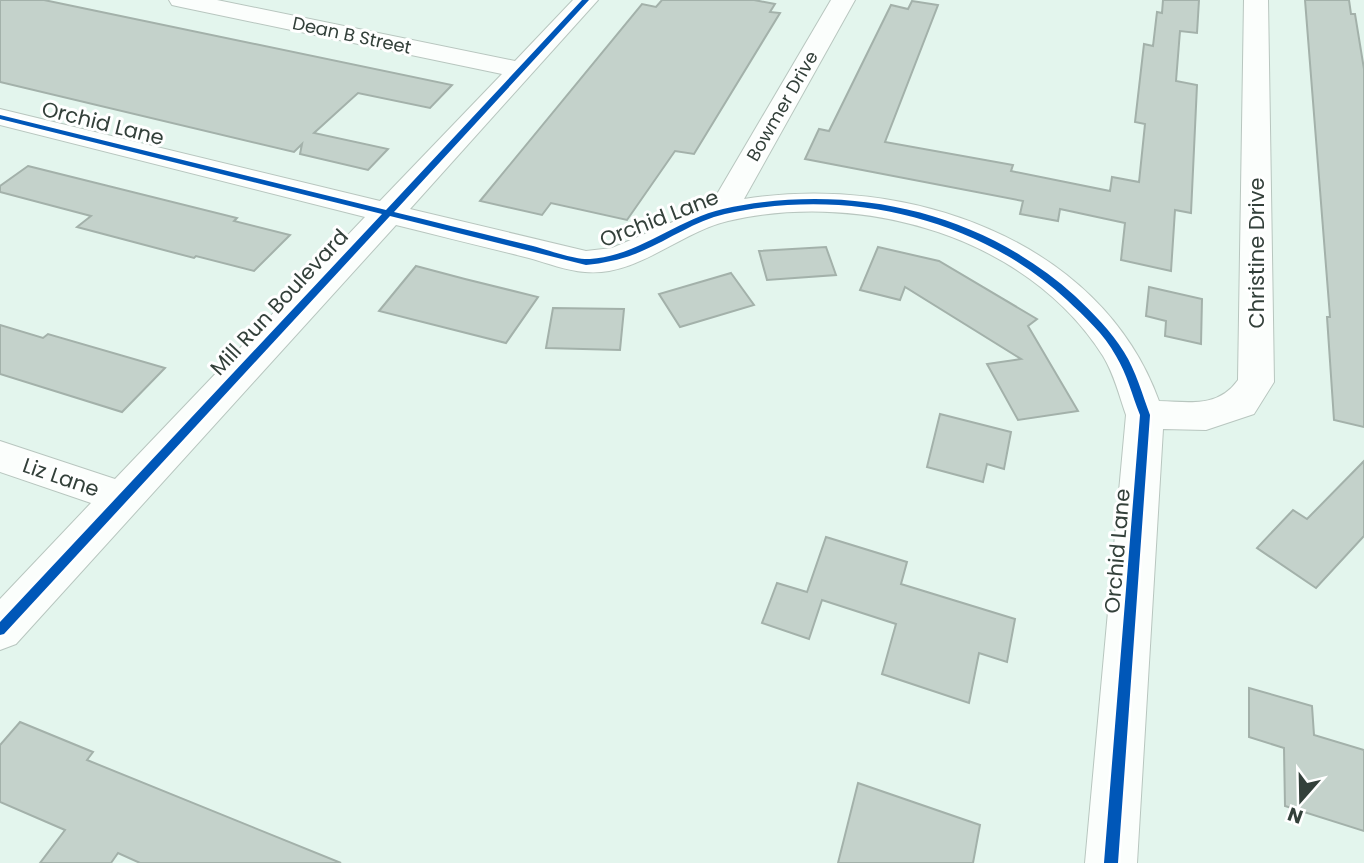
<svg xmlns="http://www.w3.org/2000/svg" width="1364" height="863" font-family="Poppins,sans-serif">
<rect width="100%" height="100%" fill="#e3f5ed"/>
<g fill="#c4d2cb" stroke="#a3b1aa" stroke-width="2">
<polygon points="0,0 44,0 452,85 430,108 358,93 314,133 388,149 368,170 300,154 302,144 294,152 0,82"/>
<polygon points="662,0 754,0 775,4 770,12 780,13 694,154 675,151 627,220 551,203 542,215 480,201 642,4 656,7"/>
<polygon points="1163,0 1199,0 1197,33 1180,31 1176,81 1197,85 1191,213 1175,210 1171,271 1121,260 1125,223 1060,209 1058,221 1020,214 1023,201 805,159 819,129 829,131 891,5 908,9 912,1 938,5 885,142 1013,165 1011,171 1110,191 1112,177 1139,182 1145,124 1135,122 1144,44 1153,46 1157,12 1162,13"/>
<polygon points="1305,0 1349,0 1351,14 1355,14 1364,69 1364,427 1334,420 1327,317 1330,317"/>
<polygon points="28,166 237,218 234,221 290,235 254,271 196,256 194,258 77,227 91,216 0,192 0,186"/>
<polygon points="826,247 836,275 767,280 759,251"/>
<polygon points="878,247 939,261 1037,319 1028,326 1078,411 1018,420 987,364 1021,359 905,287 900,300 860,290"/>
<polygon points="416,266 465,279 538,297 506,343 379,311"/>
<polygon points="731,273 754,305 680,327 659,294"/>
<polygon points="1149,287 1202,299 1201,344 1165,336 1166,321 1146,316"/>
<polygon points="553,308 624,309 620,350 546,348"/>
<polygon points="0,325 43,338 48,334 165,368 122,412 0,374"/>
<polygon points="940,414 1011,432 1004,469 987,464 983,482 927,467"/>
<polygon points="1364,461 1364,536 1316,588 1257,548 1293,510 1307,519"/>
<polygon points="826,537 907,562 901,584 1015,619 1007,662 979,653 969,703 882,674 896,624 822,600 809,639 762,623 777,583 807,592"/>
<polygon points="1249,688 1312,706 1314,735 1364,750 1364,831 1285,806 1284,748 1249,737"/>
<polygon points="20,722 93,752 87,760 341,863 140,863 118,853 111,863 40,863 65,830 0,802 0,745"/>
<polygon points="858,783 980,825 973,863 838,863"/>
</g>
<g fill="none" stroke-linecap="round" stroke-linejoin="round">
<defs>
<path id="minor" d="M169,0H217L515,61L573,0H598L410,209L586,251L612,248L710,206L831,0H855L744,199C904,173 1100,238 1159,401C1190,402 1218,408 1238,380L1244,0H1268L1274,382L1254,414L1206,430L1163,429L1137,863H1085L1126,415C1119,395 1114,374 1103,356C1027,236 862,190 728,221C680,232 637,277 585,272C567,271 547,263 529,258C484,247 440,236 396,225L16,644L0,650V599L91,503L0,472V441L115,479L365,217L0,125V109L380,201L502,74L181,7L172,5Z"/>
</defs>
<use href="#minor" stroke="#b8c6bf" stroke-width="2"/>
<use href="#minor" fill="#fbfefc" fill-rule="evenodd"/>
<defs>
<path id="cycleway" d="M582,0H589L394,212C440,223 487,235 533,246C549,250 574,260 590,259C638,256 676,220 723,209C847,182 980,210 1075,296C1093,313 1111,331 1124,352C1136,371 1142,394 1150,415L1118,863H1104L1140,415C1132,395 1127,374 1116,356C1104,334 1085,317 1067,300C976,216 845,187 725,214C695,221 670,239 642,251C624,259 606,263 586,265L390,216L4,634L0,635V622L382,214L0,119V115L386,210Z"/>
</defs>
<use href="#cycleway" stroke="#fff" stroke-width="5"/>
<use href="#cycleway" fill="#0057b8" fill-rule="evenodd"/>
</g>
<g text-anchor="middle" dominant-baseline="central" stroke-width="6" stroke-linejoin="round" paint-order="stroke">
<g font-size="18" fill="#33403a" stroke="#fff">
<text transform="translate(352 35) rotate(12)">Dean B Street</text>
<text transform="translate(782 106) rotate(-60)">Bowmer Drive</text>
</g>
<g font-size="21" fill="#33403a" stroke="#fff">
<text transform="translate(103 123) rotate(14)">Orchid Lane</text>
<text transform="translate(659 218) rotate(-21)">Orchid Lane</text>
<text transform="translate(1256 253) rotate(-90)">Christine Drive</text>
<text transform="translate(279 302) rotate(-47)">Mill Run Boulevard</text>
<text transform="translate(61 477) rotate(19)">Liz Lane</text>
<text transform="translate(1117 551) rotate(-85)">Orchid Lane</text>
</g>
</g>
<g transform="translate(1301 800) rotate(200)" stroke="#ffffff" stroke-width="5" paint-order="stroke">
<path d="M0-5L12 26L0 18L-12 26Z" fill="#33403a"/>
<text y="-10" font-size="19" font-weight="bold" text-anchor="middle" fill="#33403a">N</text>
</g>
</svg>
